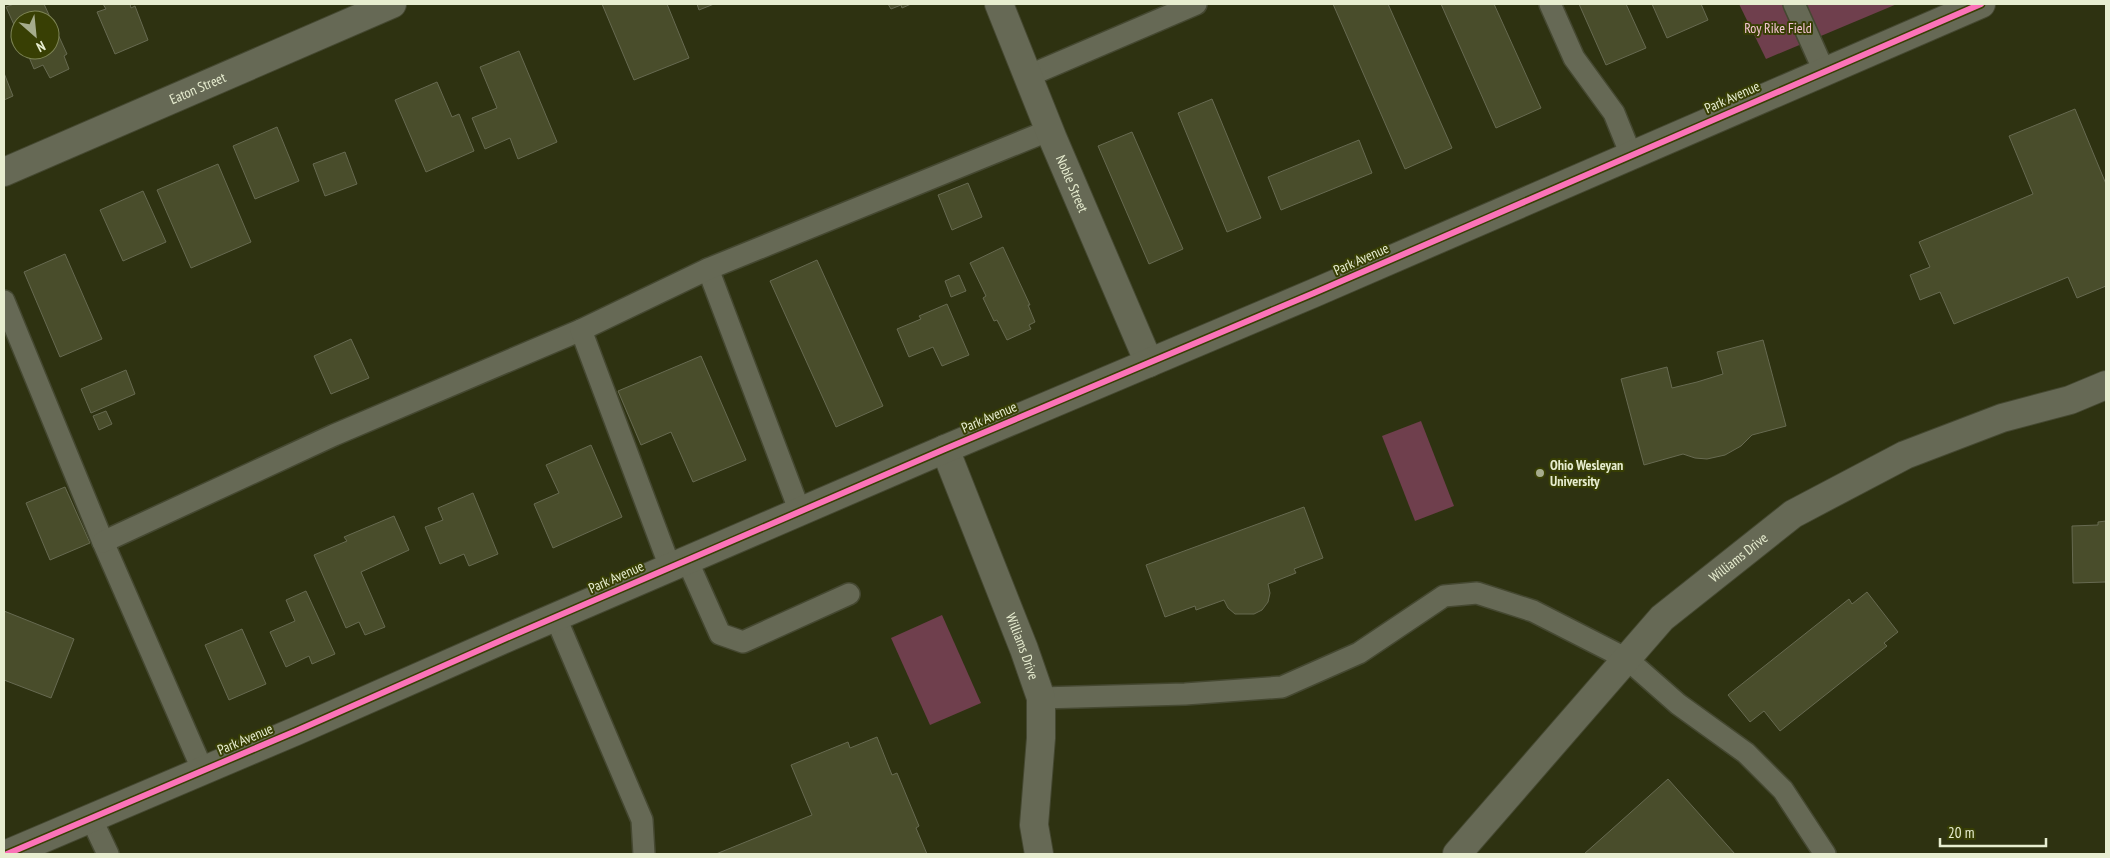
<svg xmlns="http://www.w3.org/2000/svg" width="2110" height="858" font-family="'PT Sans Narrow',sans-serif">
<rect width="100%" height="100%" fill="#2e3211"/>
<g fill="#6f3f4d">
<polygon points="1739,4 1897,4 1766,59"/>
<polygon points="1421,421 1454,506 1415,521 1382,436"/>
<polygon points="942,615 981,703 930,725 891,638"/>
</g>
<g fill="#494d2b" stroke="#676a51">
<polygon points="14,4 44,4 67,54 64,56 69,69 50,78 43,65 34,69 26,50 50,50 50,20 20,20 20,38 6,7"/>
<polygon points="103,4 130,4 131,8 135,6 148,40 115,54 97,12 106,9"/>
<polygon points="602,4 667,4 689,58 634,80"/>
<polygon points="697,4 714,4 699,10"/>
<polygon points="888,4 911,4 902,8 901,5 891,9"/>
<polygon points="1333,4 1388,4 1452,148 1405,169"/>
<polygon points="1441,4 1494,4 1541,108 1496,128"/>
<polygon points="1579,4 1626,4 1646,48 1606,65"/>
<polygon points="1652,4 1701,4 1708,20 1667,38"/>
<polygon points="519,51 557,142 518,159 510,138 485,149 472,118 497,108 480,67"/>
<polygon points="4,73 13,96 4,100"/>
<polygon points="437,82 452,117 459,114 474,151 426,172 395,100"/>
<polygon points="1212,99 1261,218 1227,232 1178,113"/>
<polygon points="2075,109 2106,184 2106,286 2077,298 2068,277 1954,324 1940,292 1920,300 1910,275 1930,267 1919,242 2033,194 2009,136"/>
<polygon points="277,127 299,181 255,199 233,146"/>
<polygon points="1132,132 1183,249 1149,264 1098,146"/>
<polygon points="1359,140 1372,173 1281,210 1268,177"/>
<polygon points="345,152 357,184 325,196 313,164"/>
<polygon points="218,164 251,242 191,268 157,190"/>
<polygon points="968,183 982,217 952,230 938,195"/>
<polygon points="143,191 166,242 123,261 100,210"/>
<polygon points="1003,247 1030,305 1028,305 1035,322 1029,325 1031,329 1007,340 997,320 994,321 983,298 986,296 970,263"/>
<polygon points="65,254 102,339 60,357 24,272"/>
<polygon points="817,260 883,406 836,427 770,281"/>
<polygon points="959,275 966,291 951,297 945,281"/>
<polygon points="947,304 969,355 942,366 933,347 909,357 897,329 921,319 919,316"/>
<polygon points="351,339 369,378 331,394 314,356"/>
<polygon points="1763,340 1786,426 1752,435 1741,446 1725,455 1707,459 1695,458 1683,454 1644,465 1621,379 1667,367 1672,388 1697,382 1723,374 1717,352"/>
<polygon points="701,356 746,460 693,482 671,432 641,445 618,391"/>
<polygon points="126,370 135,394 91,413 81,389"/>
<polygon points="106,411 112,424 99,430 93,416"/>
<polygon points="591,445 622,517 553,548 534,504 559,493 546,465"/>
<polygon points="65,487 90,543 50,560 26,503"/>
<polygon points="473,493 498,554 469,566 464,554 440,564 425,527 443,520 438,508"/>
<polygon points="1304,507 1323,558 1294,569 1296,573 1268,584 1270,593 1268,602 1262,610 1254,614 1235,614 1228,608 1224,600 1196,610 1195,606 1165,617 1146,565"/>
<polygon points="394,516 409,550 361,572 385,627 365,635 359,622 346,628 314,555 347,541 344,537"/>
<polygon points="2106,521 2106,582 2073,583 2072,526 2098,525 2098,522"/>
<polygon points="306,591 335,654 312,664 309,656 286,667 270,632 295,621 286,600"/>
<polygon points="1867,592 1898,632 1884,643 1887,646 1780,731 1764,711 1750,722 1728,695 1849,599 1852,604"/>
<polygon points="4,611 74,639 51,698 4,680"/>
<polygon points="242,629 266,684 229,700 205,645"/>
<polygon points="877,737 892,775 897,773 919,826 916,828 927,854 716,854 812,815 791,765 848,742 850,748"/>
<polygon points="1668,779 1735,854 1584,854 1611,830"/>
</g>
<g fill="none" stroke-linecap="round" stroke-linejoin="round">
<defs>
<g id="lane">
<polyline points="1550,4 1574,58 1614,113 1631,155"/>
<polyline points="1794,4 1824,71"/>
<polyline points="1028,76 1196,4"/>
<polyline points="708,269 800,512"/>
<polyline points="4,301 103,542 203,771"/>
<polyline points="103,542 334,435 581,330"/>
<polyline points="687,560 720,634 743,642 849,594"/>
<polyline points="670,567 581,330 708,269 1050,130"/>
<polyline points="556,618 642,820 644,854"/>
<polyline points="1041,698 1185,694 1282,687 1359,653 1444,596 1477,593 1533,611 1627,659 1678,704 1746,753 1783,790 1825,854"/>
<polyline points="91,818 108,854"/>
</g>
<g id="street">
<path id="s1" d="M999,4L1053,139L1149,363"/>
<path id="s2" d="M4,172L392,4"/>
<path id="s3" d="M945,449L1024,649L1041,698V738L1034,825L1039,854"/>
<polyline points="7,854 296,731 509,637 945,449 1314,293 1981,4"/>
<path id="s4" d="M1457,854L1662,618L1793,514L1905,455L2002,418L2070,400L2106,385"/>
</g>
</defs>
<use href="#lane" stroke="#454831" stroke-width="24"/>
<use href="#street" stroke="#454831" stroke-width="30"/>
<use href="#lane" stroke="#666955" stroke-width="21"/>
<use href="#street" stroke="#666955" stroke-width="28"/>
<defs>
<polyline id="cycleway" points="7,854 296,731 509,637 945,449 1314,293 1981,4"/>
</defs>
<use href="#cycleway" stroke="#383f04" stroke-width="9"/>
<use href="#cycleway" stroke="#fb73b8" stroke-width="6"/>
</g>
<circle fill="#a6ac8d" stroke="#383f04" stroke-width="2" cx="1540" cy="473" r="5"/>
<g text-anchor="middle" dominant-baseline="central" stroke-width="4" stroke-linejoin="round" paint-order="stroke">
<g font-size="14" fill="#f6c5d5" stroke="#383f04">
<text x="1778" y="28">Roy Rike Field</text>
</g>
<g font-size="14" fill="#e7edd0" stroke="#383f04">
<text stroke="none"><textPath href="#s2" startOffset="211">Eaton Street</textPath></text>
<text transform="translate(1732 97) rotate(-24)">Park Avenue</text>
<text stroke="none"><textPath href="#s1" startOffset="194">Noble Street</textPath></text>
<text transform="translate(1361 259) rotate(-24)">Park Avenue</text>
<text transform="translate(989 417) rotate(-23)">Park Avenue</text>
<text stroke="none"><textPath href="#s4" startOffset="410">Williams Drive</textPath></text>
<text transform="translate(616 577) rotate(-24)">Park Avenue</text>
<text stroke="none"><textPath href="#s3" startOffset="212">Williams Drive</textPath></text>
<text transform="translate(245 739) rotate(-23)">Park Avenue</text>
</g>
<g font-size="14" font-weight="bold" fill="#e7edd0" stroke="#383f04" text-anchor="start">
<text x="1550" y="465">Ohio Wesleyan<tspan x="1550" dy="16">University</tspan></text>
</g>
</g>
<rect width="2110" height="858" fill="none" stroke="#e7edd0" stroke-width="10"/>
<g transform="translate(35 35) rotate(153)"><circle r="24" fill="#383f04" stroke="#7e8556"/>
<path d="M0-4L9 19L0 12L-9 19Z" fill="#a6ac8d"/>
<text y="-8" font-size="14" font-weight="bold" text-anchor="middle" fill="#e7edd0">N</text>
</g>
<path d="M1940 838v8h106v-8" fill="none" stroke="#e7edd0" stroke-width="2.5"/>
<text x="1948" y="838" font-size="15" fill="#e7edd0" stroke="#383f04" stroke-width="4" paint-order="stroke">20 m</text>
</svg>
